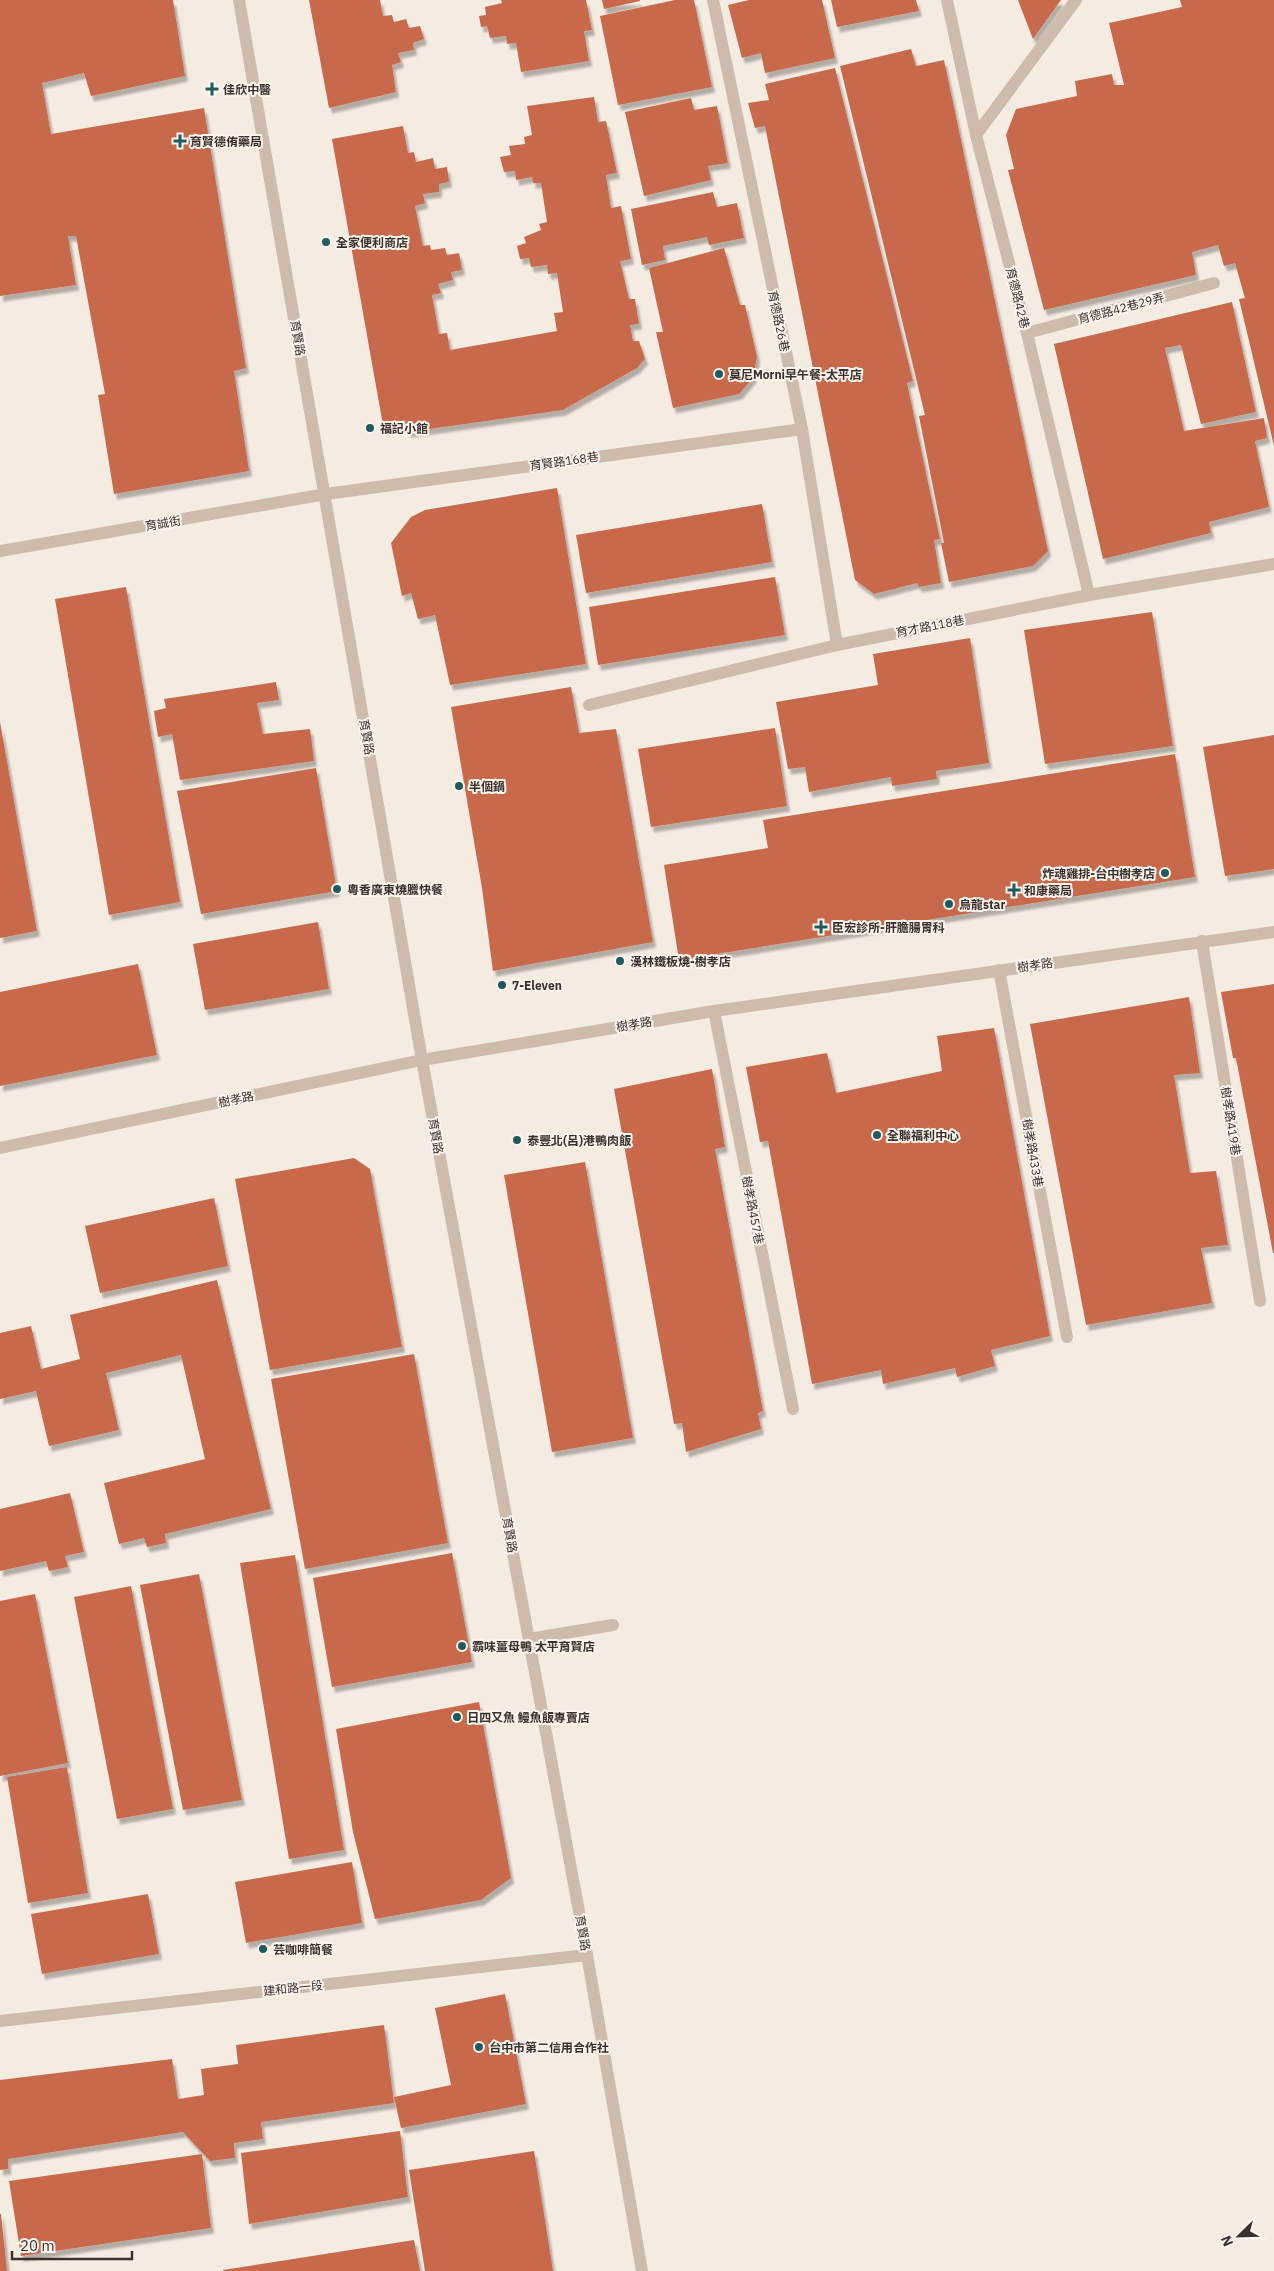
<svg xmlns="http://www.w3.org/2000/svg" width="1274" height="2271" font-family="'IBM Plex Sans','Noto Sans TC',sans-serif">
<defs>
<filter id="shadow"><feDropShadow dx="3" dy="5.5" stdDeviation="1" flood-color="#0004"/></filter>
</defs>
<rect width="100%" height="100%" fill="#f4ebe1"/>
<g fill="#c8694b" filter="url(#shadow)">
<polygon points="0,0 173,0 185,76 91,96 84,73 42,83 51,134 204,108 246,368 234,371 249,471 114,494 98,395 105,394 76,236 68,236 76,285 0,296"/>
<polygon points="309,0 380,0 383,16 392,15 394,22 406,19 409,28 420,26 424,39 413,43 414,50 398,53 401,62 392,65 396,92 329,108"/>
<polygon points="501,0 586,0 592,30 584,31 589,61 521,72 516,43 507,44 506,36 490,38 487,26 481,27 479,16 486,15 485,7 502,3"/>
<polygon points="602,0 640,0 640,1 604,9"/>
<polygon points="675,0 694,0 712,87 618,105 600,16"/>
<polygon points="749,0 822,0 835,58 765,73 761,53 742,58 728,5"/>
<polygon points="831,0 916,0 919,11 837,27"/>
<polygon points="1018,0 1061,0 1033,39"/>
<polygon points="1180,0 1274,0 1274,446 1239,299 1245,298 1235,263 1224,266 1218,245 1192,252 1196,275 1044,310 1008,170 1014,169 1006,135 1016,109 1077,96 1075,81 1112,74 1114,85 1124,85 1109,23 1182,7"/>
<polygon points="911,49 916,66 944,60 1048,551 1033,566 949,582 941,543 944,543 919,416 925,415 840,66"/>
<polygon points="835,68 913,381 907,383 940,539 934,540 941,583 919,587 917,583 874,594 855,580 765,126 755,128 748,103 769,100 765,84"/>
<polygon points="594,97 598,122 606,121 617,173 606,175 611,208 621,206 631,259 620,261 629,299 635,299 639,324 630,325 633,341 639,341 645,359 637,368 563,410 408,432 405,420 383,425 332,139 403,126 408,153 414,152 416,162 433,158 435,169 447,167 449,182 439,184 439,192 423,194 425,203 415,206 423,246 430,245 431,250 445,248 447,255 459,253 462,270 451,272 453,280 438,284 441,293 432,295 439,334 447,333 450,350 557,331 554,313 563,312 557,273 548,274 547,265 531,267 529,258 520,259 517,246 526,243 524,237 541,230 539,224 547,222 541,183 533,183 532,177 516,180 515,171 504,172 500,157 511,155 509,146 525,144 524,137 532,135 527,106"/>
<polygon points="691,98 694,110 717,106 728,163 708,166 711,180 644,196 625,112"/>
<polygon points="713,192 717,207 737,203 744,238 709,245 707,237 663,246 665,260 642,265 631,209"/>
<polygon points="724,248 740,305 745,305 757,357 753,378 739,394 673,408 656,332 663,332 649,268"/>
<polygon points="1232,302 1256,412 1201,424 1181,345 1165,348 1184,431 1264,418 1267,438 1255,441 1269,507 1209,522 1211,533 1103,559 1054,344"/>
<polygon points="557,488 586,664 450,685 435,615 418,619 411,593 402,596 391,543 411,517 425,510"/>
<polygon points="762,504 772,562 586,593 576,535"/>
<polygon points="775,577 785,635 598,665 589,607"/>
<polygon points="126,587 180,902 109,915 55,599"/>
<polygon points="1152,612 1173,746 1045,764 1024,630"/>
<polygon points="970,638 989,763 936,771 937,779 892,786 891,777 809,792 805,767 788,769 776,702 878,685 873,654"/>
<polygon points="276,682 279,700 257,703 263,734 310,729 314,761 180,780 172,734 158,737 154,711 166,708 164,699"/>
<polygon points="571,687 579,733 616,729 653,942 493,971 482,888 451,707"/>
<polygon points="0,722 37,931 0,938"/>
<polygon points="775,728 787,806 651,827 638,749"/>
<polygon points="1274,735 1274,869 1225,876 1203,747"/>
<polygon points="1175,754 1195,877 679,960 664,865 768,848 763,820"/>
<polygon points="316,768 337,891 201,914 177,791"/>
<polygon points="318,922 329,989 205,1010 193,944"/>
<polygon points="138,964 157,1055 0,1086 0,992"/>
<polygon points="1274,984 1274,1253 1273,1253 1236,1058 1233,1058 1221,992"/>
<polygon points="1189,997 1200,1073 1174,1075 1190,1173 1216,1171 1228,1245 1201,1248 1212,1303 1086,1325 1030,1024"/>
<polygon points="994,1028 1050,1336 991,1350 995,1366 957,1377 955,1368 883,1384 881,1370 812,1384 768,1141 760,1142 746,1067 827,1053 836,1093 942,1071 937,1036"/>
<polygon points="712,1069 725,1147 715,1149 763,1411 758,1413 761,1429 686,1452 682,1423 674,1424 614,1089"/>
<polygon points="354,1158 370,1169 402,1347 270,1370 235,1179"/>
<polygon points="585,1162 633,1438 552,1452 504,1175"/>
<polygon points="214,1198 228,1266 100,1293 85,1226"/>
<polygon points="217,1280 271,1509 165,1534 166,1543 147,1547 144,1538 119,1544 104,1483 205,1459 181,1355 106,1373 119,1430 49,1446 36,1391 0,1399 0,1333 31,1326 41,1369 80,1359 70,1315"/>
<polygon points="414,1354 448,1543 305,1569 271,1379"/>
<polygon points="70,1493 84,1552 65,1556 68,1567 49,1571 46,1561 0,1571 0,1509"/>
<polygon points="452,1553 472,1662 332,1687 313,1578"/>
<polygon points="295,1555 344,1850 289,1859 240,1563"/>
<polygon points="199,1574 242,1800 183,1810 140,1585"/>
<polygon points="131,1586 173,1809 117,1819 74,1597"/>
<polygon points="35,1594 68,1763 0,1776 0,1601"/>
<polygon points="479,1702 511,1878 481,1900 375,1919 353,1832 336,1729"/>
<polygon points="67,1767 88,1893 28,1903 7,1777"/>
<polygon points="352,1862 362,1923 246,1943 235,1882"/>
<polygon points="148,1894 159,1954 42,1974 31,1914"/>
<polygon points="505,1994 526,2104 401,2128 394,2097 451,2085 435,2008"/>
<polygon points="384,2025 394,2103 261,2122 263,2139 234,2143 235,2158 210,2161 183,2132 8,2159 8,2169 0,2170 0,2080 172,2059 178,2099 204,2095 201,2069 238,2064 236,2045"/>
<polygon points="400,2131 408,2197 249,2224 241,2153"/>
<polygon points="534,2151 553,2271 425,2271 409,2170"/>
<polygon points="202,2154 211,2228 21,2256 9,2181"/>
<polygon points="0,2214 1,2214 7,2271 0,2271"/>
<polygon points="414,2240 420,2271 223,2271 223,2270"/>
</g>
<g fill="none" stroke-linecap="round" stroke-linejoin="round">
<g stroke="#cdbbac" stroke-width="12">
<polyline points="713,0 802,429 837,645"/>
<polyline points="947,0 976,135 1027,333 1089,595"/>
<polyline points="976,135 1076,0"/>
<polyline points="1027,333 1214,283"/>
<polyline points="589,705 837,645 1089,595 1274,564"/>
<polyline points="1202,941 1260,1301"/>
<polyline points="999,970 1067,1337"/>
<polyline points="714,1011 793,1409"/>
<polyline points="529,1639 613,1625"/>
</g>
<g stroke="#cdbbac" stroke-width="12">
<polyline points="239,0 422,1060 587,1955 642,2271"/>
<polyline points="0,551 326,494 802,429"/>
<polyline points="0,1148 422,1060 714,1011 1274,932"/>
<polyline points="0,2021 587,1955"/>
</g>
</g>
<g fill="#1f5a5e" stroke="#fbf5ee" stroke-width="2">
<path d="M209.5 81.5h5v5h5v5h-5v5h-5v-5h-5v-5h5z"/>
<path d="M177.5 133.5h5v5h5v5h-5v5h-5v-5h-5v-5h5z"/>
<circle cx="326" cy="242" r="5"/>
<circle cx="719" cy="374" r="5"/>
<circle cx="370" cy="428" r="5"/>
<circle cx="459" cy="786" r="5"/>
<circle cx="1165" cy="873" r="5"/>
<circle cx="337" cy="889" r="5"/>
<path d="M1011.5 882.5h5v5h5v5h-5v5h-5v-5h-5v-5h5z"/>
<circle cx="949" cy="904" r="5"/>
<path d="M818.5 919.5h5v5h5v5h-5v5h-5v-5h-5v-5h5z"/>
<circle cx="620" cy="961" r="5"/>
<circle cx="502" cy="985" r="5"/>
<circle cx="877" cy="1135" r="5"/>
<circle cx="517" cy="1140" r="5"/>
<circle cx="462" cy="1646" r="5"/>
<circle cx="457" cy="1717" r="5"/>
<circle cx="263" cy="1949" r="5"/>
<circle cx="479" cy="2047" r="5"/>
</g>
<g text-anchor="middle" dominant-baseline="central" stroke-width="4" stroke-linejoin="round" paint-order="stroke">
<g font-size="12" font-weight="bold" fill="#3b302b" stroke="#fbf5ee" text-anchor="start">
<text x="223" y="89">佳欣中醫</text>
<text x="190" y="141">育賢德侑藥局</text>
<text x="336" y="242">全家便利商店</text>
<text x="729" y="374">莫尼Morni早午餐-太平店</text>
<text x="380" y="428">福記小館</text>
<text x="469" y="786">半個鍋</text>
<text x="1155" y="873" text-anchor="end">炸魂雞排-台中樹孝店</text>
<text x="347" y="889">粵香廣東燒臘快餐</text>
<text x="1024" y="890">和康藥局</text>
<text x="959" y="904">烏龍star</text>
<text x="832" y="927">臣宏診所-肝膽腸胃科</text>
<text x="630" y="961">漢林鐵板燒-樹孝店</text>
<text x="512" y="985">7-Eleven</text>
<text x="887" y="1135">全聯福利中心</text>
<text x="527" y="1140">泰豐北(呂)港鴨肉飯</text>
<text x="472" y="1646">霸味薑母鴨 太平育賢店</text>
<text x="467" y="1717">日四又魚 鰻魚飯專賣店</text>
<text x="273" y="1949">芸咖啡簡餐</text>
<text x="489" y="2047">台中市第二信用合作社</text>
</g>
<g font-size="12" fill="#3b302b" stroke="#fbf5ee">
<text transform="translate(1018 298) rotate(76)">育德路42巷</text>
<text transform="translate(1121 308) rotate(-15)">育德路42巷29弄</text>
<text transform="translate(779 321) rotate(78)">育德路26巷</text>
<text transform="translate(298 338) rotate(80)">育賢路</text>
<text transform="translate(564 461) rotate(-8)">育賢路168巷</text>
<text transform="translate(163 523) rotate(-10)">育誠街</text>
<text transform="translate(930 626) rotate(-11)">育才路118巷</text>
<text transform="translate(367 737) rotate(80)">育賢路</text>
<text transform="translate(1035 965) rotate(-8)">樹孝路</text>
<text transform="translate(634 1024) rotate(-10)">樹孝路</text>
<text transform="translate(236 1099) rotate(-12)">樹孝路</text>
<text transform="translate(1231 1121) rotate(81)">樹孝路419巷</text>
<text transform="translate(436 1136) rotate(80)">育賢路</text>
<text transform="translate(1033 1153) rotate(80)">樹孝路433巷</text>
<text transform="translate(753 1210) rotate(79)">樹孝路457巷</text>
<text transform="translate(510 1535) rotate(80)">育賢路</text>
<text transform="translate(583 1933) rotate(80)">育賢路</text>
<text transform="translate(293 1988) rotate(-6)">建和路一段</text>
</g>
</g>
<g transform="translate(1239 2236) rotate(247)" stroke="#fbf5ee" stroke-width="4" paint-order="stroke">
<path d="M0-4L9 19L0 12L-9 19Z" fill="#3b302b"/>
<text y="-8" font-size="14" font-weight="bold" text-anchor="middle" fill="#3b302b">N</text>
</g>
<path d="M12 2251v8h120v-8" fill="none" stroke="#3b302b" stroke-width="2.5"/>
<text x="20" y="2251" font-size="15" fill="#3b302b" stroke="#fbf5ee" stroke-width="4" paint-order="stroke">20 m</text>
</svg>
